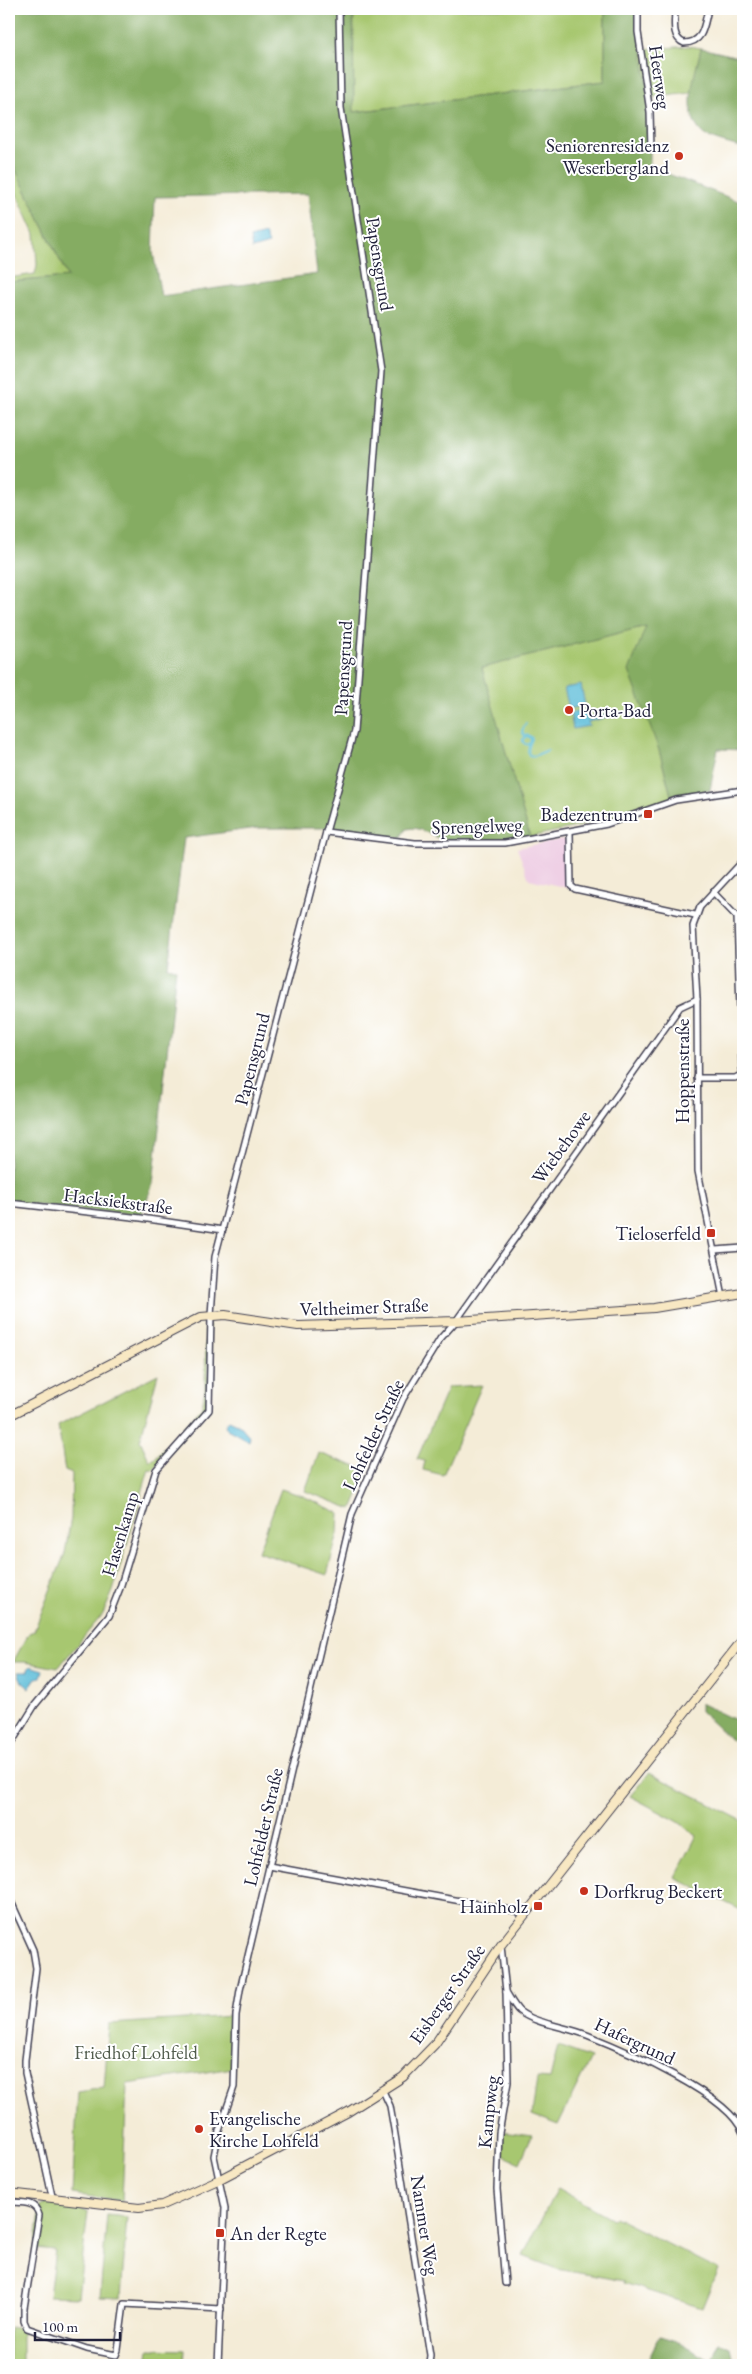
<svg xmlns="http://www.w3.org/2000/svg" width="752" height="2374" font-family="'EB Garamond',serif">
<rect width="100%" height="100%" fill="#fff"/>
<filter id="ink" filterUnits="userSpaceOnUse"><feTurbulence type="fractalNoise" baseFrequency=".02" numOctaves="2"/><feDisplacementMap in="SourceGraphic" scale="10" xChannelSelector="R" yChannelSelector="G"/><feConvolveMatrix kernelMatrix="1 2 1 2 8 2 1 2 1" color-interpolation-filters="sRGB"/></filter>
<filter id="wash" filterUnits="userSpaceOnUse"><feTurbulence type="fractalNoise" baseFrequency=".0096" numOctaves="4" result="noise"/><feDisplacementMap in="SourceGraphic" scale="20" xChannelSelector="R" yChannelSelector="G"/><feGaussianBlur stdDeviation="1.12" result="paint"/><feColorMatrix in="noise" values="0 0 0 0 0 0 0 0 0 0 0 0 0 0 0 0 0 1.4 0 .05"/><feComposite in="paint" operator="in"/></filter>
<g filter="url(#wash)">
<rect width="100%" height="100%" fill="#f4ecd7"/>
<polygon fill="#efd0e5" points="563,839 566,841 568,888 529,879 517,848"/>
<g fill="#a7c76f" stroke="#647455">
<polygon points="354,9 605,9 605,81 353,112"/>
<polygon points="688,46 701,48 691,93 649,98 642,50"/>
<polygon points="9,156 68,277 9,282 9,278 35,274 37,265 35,234 9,177"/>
<polygon points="646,626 659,750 672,799 631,815 530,837 481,668"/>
<polygon points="209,1325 208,1409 153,1470 149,1469 113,1591 103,1614 58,1668 25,1662 13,1662 29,1633 34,1631 65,1553 71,1518 72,1474 65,1471 58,1425 158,1374 140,1440 149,1460 154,1459 202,1407 205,1389 206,1327"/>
<polygon points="482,1385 443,1475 423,1470 425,1461 417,1459 448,1387"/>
<polygon points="319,1453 368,1471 352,1509 305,1491"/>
<polygon points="281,1489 303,1496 339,1513 338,1533 327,1575 258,1552"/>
<polygon points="649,1773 743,1821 743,1911 675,1878 697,1835 677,1821 630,1796"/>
<polygon points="232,2016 233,2068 127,2084 122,2201 72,2194 78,2092 104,2088 109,2024"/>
<polygon points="558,2046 591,2058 558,2125 532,2115 537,2078 550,2079"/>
<polygon points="501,2131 532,2135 520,2163 500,2154"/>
<polygon points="557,2188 612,2219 614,2217 718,2269 702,2308 623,2283 624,2281 557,2269 523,2256"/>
<polygon points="51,2203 88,2212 78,2297 49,2296 55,2251 35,2249 41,2205"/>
<polygon points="107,2215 127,2217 121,2298 100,2297"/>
<polygon points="9,2327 22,2329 22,2365 9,2365"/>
<polygon points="149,2349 185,2350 184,2365 147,2365"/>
</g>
<g fill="#85ac62" stroke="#54674e" fill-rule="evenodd">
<path d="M9,9H353L354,112L605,81V9H638L650,113V167L743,203V750L718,749L710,790L672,799L659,750L629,671L646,626L482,668L530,837C502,841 472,842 443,839C429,837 421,825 407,829L401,838L331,828H258L184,838L168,967L176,969L153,1184L141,1216L9,1202V282L68,277L9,156ZM308,194L317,274L161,296L153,252L155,197Z"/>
<path d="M701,48L743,58V148C734,145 710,140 703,134C680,113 696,73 701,48Z"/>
<polygon points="700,1703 743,1724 743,1746 730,1739 700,1711"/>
<polygon points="660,2336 676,2341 712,2361 718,2343 730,2347 734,2365 672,2365 648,2360"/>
</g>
<g fill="#5abcd8" stroke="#3e6f8a">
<polygon points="265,234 269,244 252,249 250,238"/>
<polygon points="581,685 585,705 569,709 564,688"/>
<polygon points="585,710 587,720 615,712 615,715 588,722 589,726 573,729 570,713"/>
<polygon points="229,1420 240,1425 250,1437 249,1441 227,1429 225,1425"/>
<polygon points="30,1666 43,1670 41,1677 36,1678 29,1688 22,1682 18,1672 27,1672"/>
</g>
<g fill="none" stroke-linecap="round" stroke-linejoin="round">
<path stroke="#5abcd8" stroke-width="2" d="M526,723L522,731L524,735C527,736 530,734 532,739L530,743C528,745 525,745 523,742V739L527,736L531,738C531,745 526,748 529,755L534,756L548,750"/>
</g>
</g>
<g filter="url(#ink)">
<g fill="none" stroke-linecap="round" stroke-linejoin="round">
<defs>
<g id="minor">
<polyline points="638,9 638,32 650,112 651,149"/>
<path d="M675,9C675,20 671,38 684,43C704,43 704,25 708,9"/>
<polyline points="326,832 415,843 505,843 607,824 676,800 743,790"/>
<polyline points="570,832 571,886 575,889 695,915"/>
<polyline points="697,1078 735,1078 741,1075 742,1070 737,917 713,892"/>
<polyline points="9,1203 141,1218 223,1230"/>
<polyline points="715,1250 743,1248"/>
<polyline points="723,1297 698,1171 697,999 693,926 700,907 743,861"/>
<polyline points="9,1747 35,1705 109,1616 120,1588 156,1470 209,1410 211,1315 215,1257 326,832 354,731 381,371 341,108 339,9"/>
<polyline points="269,1866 516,1911 524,1915"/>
<polyline points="9,1897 33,1950 36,1968 25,2060 25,2073 52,2196"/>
<polyline points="501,1946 506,1991 508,2082 499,2133 497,2189 505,2283"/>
<path d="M506,1992C510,1998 514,2006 519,2011C535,2024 568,2027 587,2035C625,2050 730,2095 743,2133"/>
<polyline points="383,2091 390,2106 395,2135 430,2355 429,2365"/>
<path d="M9,2202C21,2203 35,2200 39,2215L24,2308V2321L27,2328L87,2349L116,2355L118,2350L124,2304L221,2309"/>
<polyline points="218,2365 225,2208 214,2156 219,2131 234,2087 236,2015 240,1990 352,1514 403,1399 440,1339 456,1321 680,1007 697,999"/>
</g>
<g id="secondary">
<polyline points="9,1416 189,1323 201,1317 225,1315 298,1326 456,1321 654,1308 743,1293"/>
<polyline points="9,2193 139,2208 162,2205 220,2179 348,2112 403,2077 435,2044 501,1945 743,1639"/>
</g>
</defs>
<use href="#minor" stroke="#424052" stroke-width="8"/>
<use href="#secondary" stroke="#424052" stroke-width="10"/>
<use href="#minor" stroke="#fff" stroke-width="5"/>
<use href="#secondary" stroke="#f8e8c3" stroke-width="8"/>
</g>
</g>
<g fill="#c8321e" stroke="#fff" stroke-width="2">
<circle cx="679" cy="156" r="5"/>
<circle cx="569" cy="710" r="5"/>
<rect x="643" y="809" width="10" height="10" rx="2.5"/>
<rect x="706" y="1228" width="10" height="10" rx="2.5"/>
<circle cx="584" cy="1891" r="5"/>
<rect x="533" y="1901" width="10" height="10" rx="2.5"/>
<circle cx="199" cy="2129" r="5"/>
<rect x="215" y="2228" width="10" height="10" rx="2.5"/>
</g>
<g text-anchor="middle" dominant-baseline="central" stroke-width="4" stroke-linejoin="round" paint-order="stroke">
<g font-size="19" fill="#22223b" stroke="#fff">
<text transform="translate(660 77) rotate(82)">Heerweg</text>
<text transform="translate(380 264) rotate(81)">Papensgrund</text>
<text transform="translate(343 668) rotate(-87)">Papensgrund</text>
<text transform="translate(477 826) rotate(-2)">Sprengelweg</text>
<text transform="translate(252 1059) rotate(-76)">Papensgrund</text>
<text transform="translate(682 1071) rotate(-90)">Hoppenstraße</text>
<text transform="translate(561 1147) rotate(-54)">Wiebehowe</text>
<text transform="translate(118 1201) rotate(7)">Hacksiekstraße</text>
<text transform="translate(364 1307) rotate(-2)">Veltheimer Straße</text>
<text transform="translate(373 1435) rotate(-65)">Lohfelder Straße</text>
<text transform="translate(120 1534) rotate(-73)">Hasenkamp</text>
<text transform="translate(263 1827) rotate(-77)">Lohfelder Straße</text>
<text transform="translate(447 1994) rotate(-55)">Eisberger Straße</text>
<text transform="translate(635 2041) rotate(25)">Hafergrund</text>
<text transform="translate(488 2112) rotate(-84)">Kampweg</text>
<text transform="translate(425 2225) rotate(81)">Nammer Weg</text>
</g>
<g font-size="19" fill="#22223b" stroke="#fff" text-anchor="end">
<text x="669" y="145">Seniorenresidenz<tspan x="669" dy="22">Weserbergland</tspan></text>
<text x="579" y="710" text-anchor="start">Porta-Bad</text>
<text x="638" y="814">Badezentrum</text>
<text x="701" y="1233">Tieloserfeld</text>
<text x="594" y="1891" text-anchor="start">Dorfkrug Beckert</text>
<text x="528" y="1906">Hainholz</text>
<text x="209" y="2118" text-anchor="start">Evangelische<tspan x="209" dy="22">Kirche Lohfeld</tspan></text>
<text x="230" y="2233" text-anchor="start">An der Regte</text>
</g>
<g font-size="19" fill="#515c4d" stroke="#fff">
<text x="136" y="2052">Friedhof Lohfeld</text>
</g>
</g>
<rect width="752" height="2374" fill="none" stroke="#fff" stroke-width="30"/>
<path d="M35 2332v8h85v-8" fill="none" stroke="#22223b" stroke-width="2.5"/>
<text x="42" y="2332" font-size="15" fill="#22223b" stroke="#ffffff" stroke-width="4" paint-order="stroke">100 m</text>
</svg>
